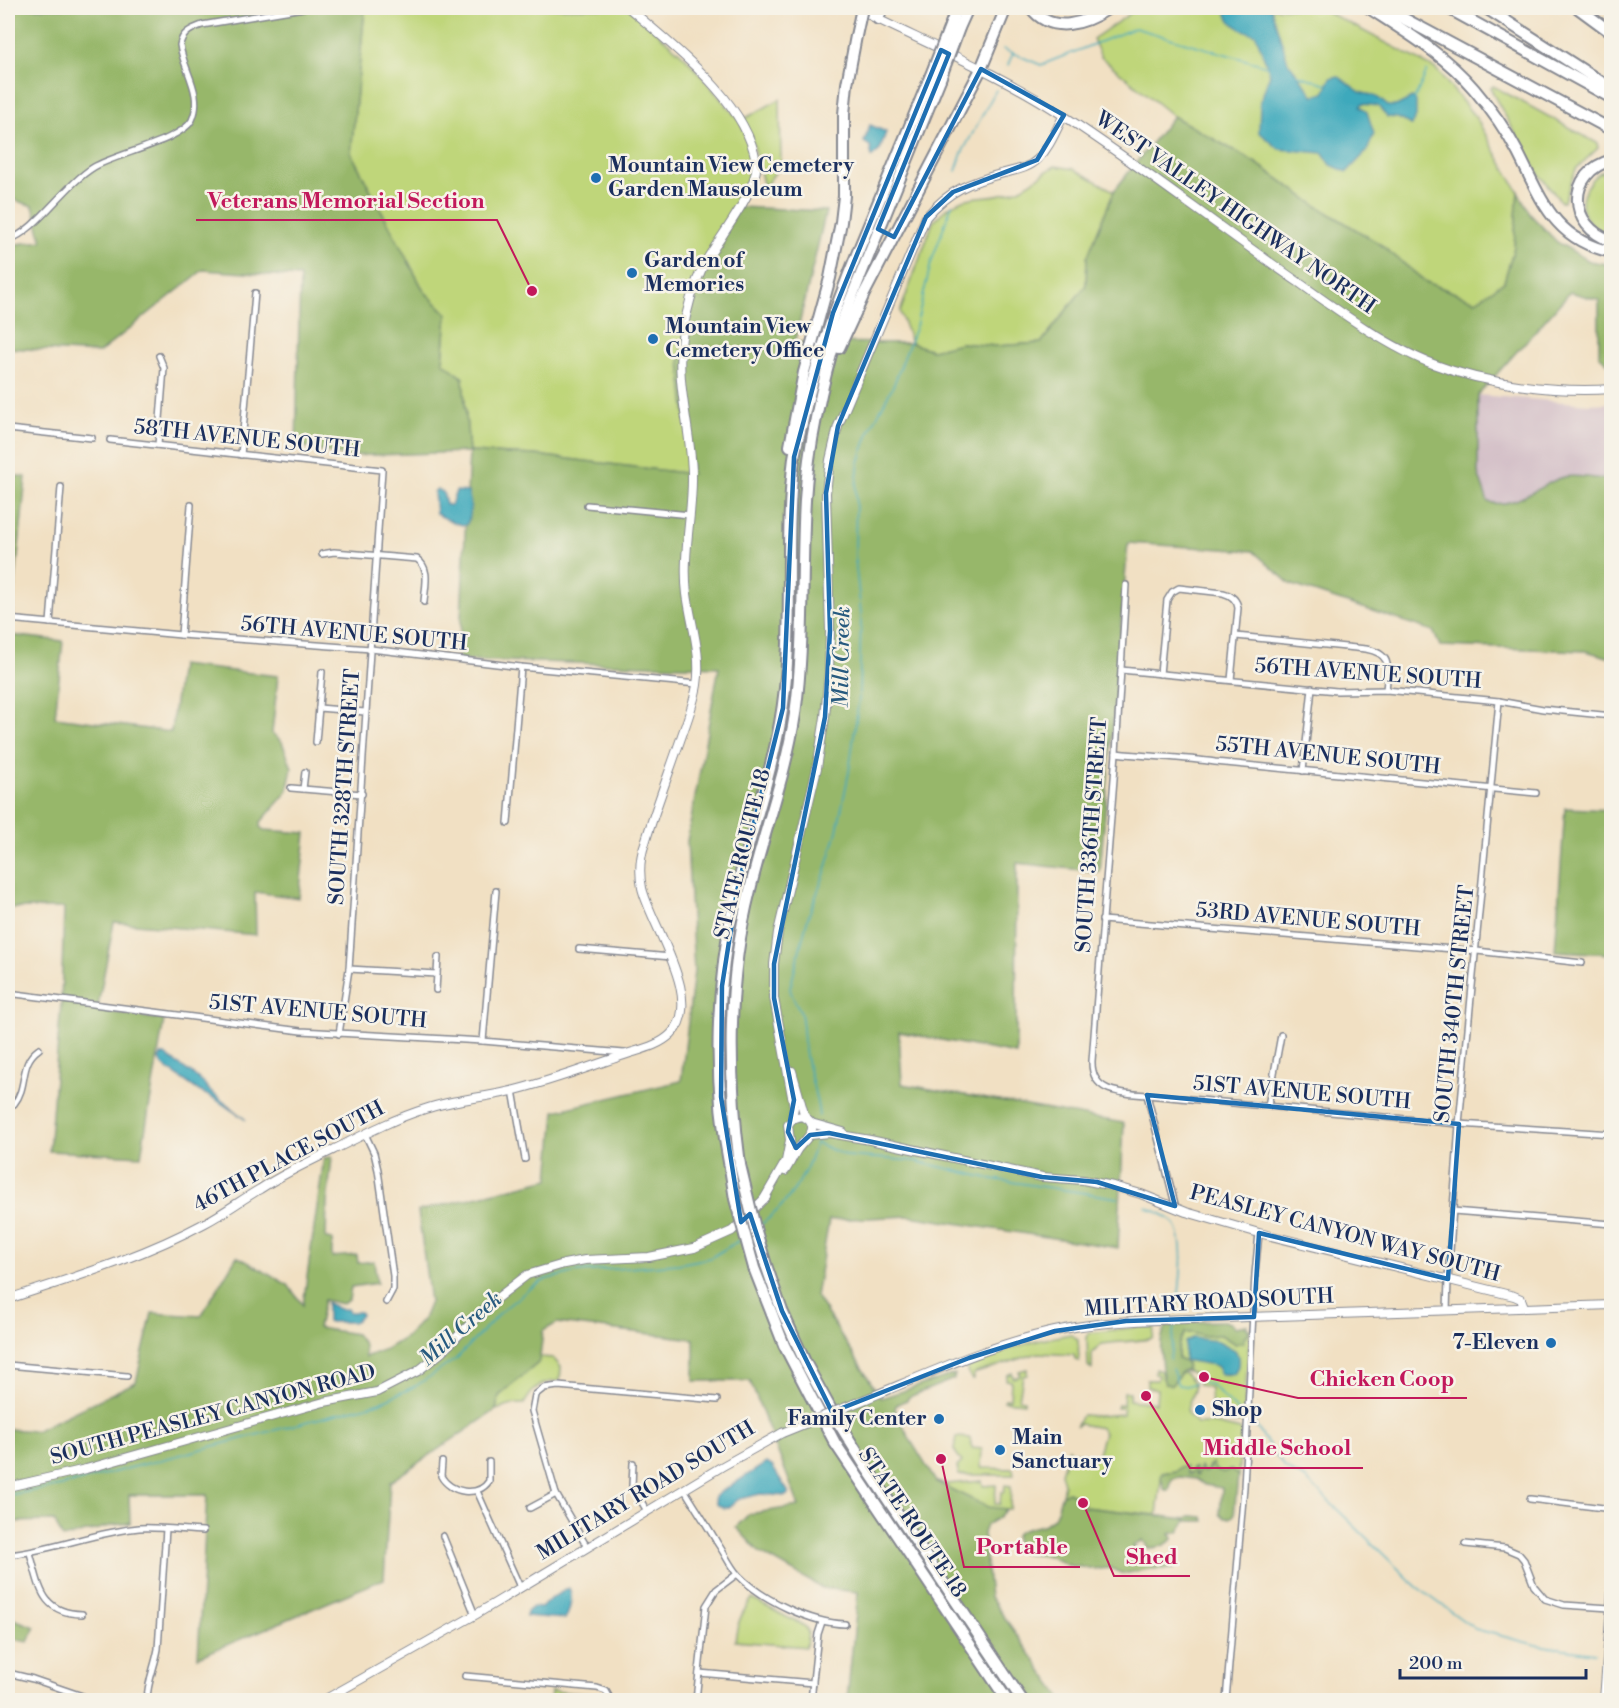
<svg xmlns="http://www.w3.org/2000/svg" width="1619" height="1708" font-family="'Libre Bodoni',serif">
<rect width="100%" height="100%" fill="#f7f3e8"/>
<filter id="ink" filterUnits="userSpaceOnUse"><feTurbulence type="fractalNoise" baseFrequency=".0167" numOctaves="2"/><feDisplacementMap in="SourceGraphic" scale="12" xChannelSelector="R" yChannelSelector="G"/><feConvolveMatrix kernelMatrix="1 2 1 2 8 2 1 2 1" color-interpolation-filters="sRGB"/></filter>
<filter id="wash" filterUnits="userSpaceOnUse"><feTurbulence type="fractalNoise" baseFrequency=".008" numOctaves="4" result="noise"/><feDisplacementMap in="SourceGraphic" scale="24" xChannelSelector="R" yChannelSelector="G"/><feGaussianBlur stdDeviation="1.35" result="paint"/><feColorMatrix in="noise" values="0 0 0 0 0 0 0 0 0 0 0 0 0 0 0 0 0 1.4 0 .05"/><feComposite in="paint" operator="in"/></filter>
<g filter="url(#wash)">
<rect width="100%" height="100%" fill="#f1e0c3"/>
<polygon fill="#d2bdc6" points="1478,395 1589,404 1611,403 1611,480 1565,477 1511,502 1498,505 1488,502 1478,473"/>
<g fill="#bfd67a" stroke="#6d826c" stroke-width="1.5" fill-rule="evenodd">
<polygon points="365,8 629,8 684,56 740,121 757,169 739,207 692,474 535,455 469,452 463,379 443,362 447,314 424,291 351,153"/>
<polygon points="1138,8 1320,8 1436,69 1476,118 1518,191 1514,247 1504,282 1476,301 1426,282 1380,244 1317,206 1256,163 1173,116 1101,57 1093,39"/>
<polygon points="1493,86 1597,143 1598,148 1576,169 1564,201 1561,202 1536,170 1493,94 1491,88"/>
<polygon points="780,99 781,165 764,187 753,143 742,120"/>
<path d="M1055,166L1074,169L1114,191L1087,258L1086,285L1041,343L996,346L961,343L932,350L911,343L900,312L933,222C963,186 983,204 1019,189C1032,183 1043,173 1055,166Z"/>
<path d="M1611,168V237C1604,234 1589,224 1585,216C1575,196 1592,172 1611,168Z"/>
<path d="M1137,1327H1154L1153,1338C1145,1341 1113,1342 1101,1344L1092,1354V1369L1088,1366L1087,1338L1089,1333Z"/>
<path d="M1250,1329L1243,1422C1223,1429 1208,1404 1210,1388L1199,1385L1196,1375L1185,1370L1187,1363L1178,1359L1179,1341L1185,1333H1193L1202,1336L1221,1335L1235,1344L1243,1340ZM1218,1341L1236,1352L1230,1375L1220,1374L1218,1367L1209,1363Z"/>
<path d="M1071,1334L1078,1340L1079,1361L1075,1360L1074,1355L1038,1353L973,1374L974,1378L972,1380L967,1371L968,1366C1000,1350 1035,1340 1071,1334Z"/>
<path d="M540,1357L553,1358L561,1367L560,1381C541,1381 533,1388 524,1404H516L496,1410L499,1396L538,1363Z"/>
<polygon points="1027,1369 1027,1375 1023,1376 1019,1399 1024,1400 1024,1403 1004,1401 1005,1399 1010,1399 1011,1381 1006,1380 1007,1375 1012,1373 1013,1378 1020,1376 1019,1371"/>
<path d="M1155,1369L1161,1371L1162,1378L1176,1380L1182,1371C1206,1391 1188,1390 1187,1413L1197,1424H1215L1240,1430L1242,1432L1238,1476L1231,1470L1224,1473L1216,1471L1214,1467L1209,1465L1206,1472L1195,1475V1468L1188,1475L1186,1467L1176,1471L1162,1473L1157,1515L1084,1507L1082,1499L1068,1492L1062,1494L1064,1484L1061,1473L1069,1448L1071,1451L1094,1457L1098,1453L1104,1433L1101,1428L1080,1424L1076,1427L1082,1415L1099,1416L1123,1414V1408H1117L1118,1404L1123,1405L1124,1392H1130L1129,1400L1156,1403L1157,1389L1147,1387V1380H1157L1158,1375L1154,1374Z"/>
<polygon points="956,1437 970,1438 972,1448 982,1449 981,1466 982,1468 1013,1469 1014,1475 959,1475 957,1467 962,1462 954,1450"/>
<polygon points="982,1481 983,1486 996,1485 995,1504 1000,1504 1001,1492 1004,1492 1005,1485 1011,1486 1010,1509 988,1508 936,1482 947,1484"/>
<path d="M752,1599L806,1627L808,1632L806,1647L735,1641C737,1624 741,1613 752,1599Z"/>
<polygon points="551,1691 596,1695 603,1700 550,1700"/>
</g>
<g fill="#97b76a" stroke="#597364" stroke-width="1.5">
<path d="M8,8H365L351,153L424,291L447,314L443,362L463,378L469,452L535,455L692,474L680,361L695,284L739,207L826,211L795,342L911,343L932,350L961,343L996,346L1041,343L1086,285L1087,258L1114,191L1173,116L1256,163L1317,206L1380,244L1426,282L1476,301L1504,282L1514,247L1518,191L1530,214L1557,242L1589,261L1611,265V366L1599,355V300L1570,292L1478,395V473L1488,502C1516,510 1538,484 1564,477C1575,474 1599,479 1611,480V658L1586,651L1440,646L1433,631L1290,584L1253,551L1128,543L1100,872L1017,863L1016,1054L899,1032L902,1084L1124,1123L1118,1248L909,1216L829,1220L816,1296L881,1398L955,1374L954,1379L909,1397L907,1400L896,1405L895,1409L911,1441L936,1482L988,1507L1006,1509L998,1518L986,1525L983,1533L990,1597L1063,1700H847L858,1592L822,1588L759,1552L736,1527L749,1514L799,1506L750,1381H694V1339L557,1323L543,1331L540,1357L538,1363L499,1396L496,1410L390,1482L384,1579L198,1657L207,1495H129L130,1523L114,1525L63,1538L54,1521L8,1522V1429L35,1431L136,1382L152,1313L201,1316L237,1256L288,1285L303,1305L324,1158L332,1157L327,1204L326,1238L332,1239V1257L357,1255L358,1263L374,1261L377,1283L351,1287L349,1300L342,1304L324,1300L318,1328L356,1334L364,1345L365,1357L388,1348L406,1337L423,1319L430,1302L418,1211L549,1179L555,1111L681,1081L694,971L687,841L719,667L459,660L469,452L345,456L296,445L300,277L203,270L99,353L8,348V245L42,241L33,206L8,198Z"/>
<polygon points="8,475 26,477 10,635 63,641 55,717 171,732 180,665 278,676 272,733 282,742 292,768 287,792 261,822 260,827 264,830 306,833 299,898 255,892 256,935 114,922 97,1010 164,1020 141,1156 49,1151 61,1004 64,908 8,908"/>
<polygon points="1565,808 1611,810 1611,954 1555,951"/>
<path d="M1224,1321L1232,1324L1235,1327L1247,1325L1246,1328L1250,1329L1243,1340L1244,1342L1235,1344L1221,1335L1202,1336L1193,1333H1185C1178,1341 1177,1349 1178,1359L1187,1363V1369L1182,1371L1172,1385L1165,1384C1162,1378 1160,1349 1161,1342C1161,1337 1164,1331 1166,1327L1188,1322Z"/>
<polygon points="1212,1463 1216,1471 1224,1473 1231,1470 1238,1476 1234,1515 1230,1518 1224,1518 1220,1514 1222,1488 1205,1485 1196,1479 1180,1477 1172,1479 1169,1491 1165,1491 1161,1479 1162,1473 1176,1471 1180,1467 1186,1466 1188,1474 1191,1474 1192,1468 1195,1468 1195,1474 1197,1475 1200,1467 1203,1472 1206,1472"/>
<path d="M1068,1492L1082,1499L1084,1507L1186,1519L1192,1516L1203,1517L1204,1521H1186L1179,1532L1170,1534L1173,1538C1167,1546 1158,1548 1148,1548L1143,1540L1133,1546L1143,1555L1148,1563L1174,1566V1569H1150L1123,1574L1110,1568L1096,1569L1067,1565L1049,1556L1033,1555L1016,1551L1015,1535C1026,1524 1044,1530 1054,1517C1058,1511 1059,1501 1062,1494Z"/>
<polygon points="8,1617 35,1627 28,1642 8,1638"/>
</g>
<g fill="#3da9bc" stroke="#2c6c8d" stroke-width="1.5">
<path d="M1225,8H1271L1288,62L1314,96L1324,93L1331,78L1338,76L1360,92L1377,97L1388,106H1396L1412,98L1416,101V117L1411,125L1398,118L1387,117L1378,106L1362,104L1360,107L1367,112L1374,134L1367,151L1347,172L1331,165L1323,153L1279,149L1259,132L1260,103L1270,74L1256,35C1241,29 1228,26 1225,8Z"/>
<polygon points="870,125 886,132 880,150 872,157 870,146 864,142"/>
<path d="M437,489L443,492L446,505H451L456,491L468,492C471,503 472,516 466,525C454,525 447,518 436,514L434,492Z"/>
<path d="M161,1055H165C180,1067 199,1075 210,1091L246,1120L215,1099L199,1091L162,1065L159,1059Z"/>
<polygon points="327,1303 339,1309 347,1309 349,1312 360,1312 361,1315 355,1322 327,1322"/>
<path d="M1192,1338L1218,1341L1235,1350C1240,1357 1239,1368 1234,1374H1220L1218,1367L1214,1365L1184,1360L1185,1342Z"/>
<polygon points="766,1463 772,1466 789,1493 786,1496 760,1494 739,1499 729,1507 724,1508 716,1504 715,1497 719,1493"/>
<path d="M569,1588C573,1595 570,1612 565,1619L526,1616L527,1612L533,1607L541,1608L551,1598Z"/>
</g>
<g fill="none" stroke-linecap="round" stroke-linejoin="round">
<g stroke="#3da9bc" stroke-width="1.5">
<polyline points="923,8 931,11"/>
<polyline points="1003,49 1041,65 1135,28 1267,66"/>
<polyline points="1008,65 1013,53"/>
<polyline points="1298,75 1327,84"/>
<polyline points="1414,100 1427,71"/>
<polyline points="956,171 962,153 996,90"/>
<path d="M819,1116C817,1095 810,1077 806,1056C803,1042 804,1028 801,1014C798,1004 791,998 790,988L808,917L826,870L837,831L849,772L859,698L861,614L855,559L856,486L859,462L870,430L894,384L916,326L931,263L952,204"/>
<path d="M1146,1207C1154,1211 1164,1214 1171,1220C1189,1237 1179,1289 1177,1311"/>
<path d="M759,1226C787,1206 806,1176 816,1143L847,1156L915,1161L992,1179L1118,1198"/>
<polyline points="1170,1359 1174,1327"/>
<polyline points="1172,1369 1178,1385 1186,1386 1195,1383"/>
<polyline points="1203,1382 1211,1385 1242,1415"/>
<polyline points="1253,1422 1285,1468 1306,1479 1417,1587 1475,1629 1536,1645 1595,1653"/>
<polyline points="8,1495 61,1486 378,1403 416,1386 456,1359 504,1309 529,1289 547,1279 577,1272 678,1264 710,1258 740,1240"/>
</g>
</g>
</g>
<g filter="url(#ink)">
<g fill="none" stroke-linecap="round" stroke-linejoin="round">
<defs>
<g id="street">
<path d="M8,240C37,231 64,185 94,167C116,154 182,140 192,120C204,94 183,70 180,45C182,33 191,29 202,25L303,8"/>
<polyline points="8,429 92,438"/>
<polyline points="110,440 382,470 349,969 339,1034"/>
<polyline points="158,445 164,368 159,356"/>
<polyline points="241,455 255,293"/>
<polyline points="587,505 690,515"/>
<path d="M322,554L334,552L417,559C431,569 425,586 424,602"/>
<path d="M1126,585L1116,753L1092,1061C1091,1094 1122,1093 1147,1095L1459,1124L1612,1134"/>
<polyline points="8,619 181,635 371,649 521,667 697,684"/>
<polyline points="50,623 61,487"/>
<polyline points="181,635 191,505"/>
<path d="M1236,636L1366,649C1393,654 1388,668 1386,690"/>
<polyline points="1121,670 1337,691 1386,690 1499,701 1543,709 1612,716"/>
<path d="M1160,674L1167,600L1172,592L1179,588L1223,593C1231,595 1237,600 1238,608L1231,680"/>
<polyline points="319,708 365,712"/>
<polyline points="316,742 322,672"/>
<path d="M1116,753C1149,757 1182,757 1215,762L1536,793"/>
<polyline points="1303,771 1312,688"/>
<polyline points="291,788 362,794"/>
<polyline points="303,789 305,772"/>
<polyline points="508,823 521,667"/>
<polyline points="1102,920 1477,951 1582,963"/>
<polyline points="579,949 671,957"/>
<polyline points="349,969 437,974"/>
<polyline points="436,990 438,957"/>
<polyline points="8,993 301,1031 483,1041 624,1053"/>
<polyline points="483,1041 496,891"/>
<polyline points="513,1090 525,1159"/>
<polyline points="1147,1095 1176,1208"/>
<path d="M8,1105L14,1104C29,1085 18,1064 39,1049"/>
<polyline points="1268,1106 1281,1035"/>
<polyline points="365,1134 374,1153 378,1170 393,1276 393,1289 386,1302"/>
<polyline points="1453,1211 1612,1224"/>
<polyline points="1447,1311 1448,1279 1459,1124 1499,701"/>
<polyline points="8,1365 127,1376"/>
<path d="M442,1462L441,1476C450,1493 478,1498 489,1481V1462"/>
<polyline points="633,1463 632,1486 647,1511"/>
<path d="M684,1489C695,1507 707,1525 718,1544C725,1554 730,1566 738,1575C762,1600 811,1623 845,1624"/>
<polyline points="477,1491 520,1587"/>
<polyline points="1530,1499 1612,1509"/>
<polyline points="530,1508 556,1494"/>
<polyline points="443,1536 475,1615"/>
<polyline points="1465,1544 1505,1548 1519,1554 1524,1560 1534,1586 1545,1599 1564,1605 1610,1608"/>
<polyline points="587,1547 556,1494 532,1411 535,1395 544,1388 558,1386 717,1400"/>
<path d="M30,1553C40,1586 40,1613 82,1614"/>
<path d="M8,1555C52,1551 94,1532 139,1528C160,1527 182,1530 203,1531"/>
<polyline points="8,1673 33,1679 94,1700"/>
<polyline points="699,1673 813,1683"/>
<polyline points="465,1676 597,1688 606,1691 611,1700"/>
<path d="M147,1700C147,1683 155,1666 158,1649L166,1529"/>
<polyline points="696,1700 706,1606 716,1590 737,1574"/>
<polyline points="811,1700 818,1634 822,1622"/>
<polyline points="1226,1700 1244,1487 1255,1274 1259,1233"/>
</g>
<g id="secondary">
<path d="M855,8C925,43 999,73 1064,116C1145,169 1221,229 1301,284C1340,312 1388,347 1433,364C1485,384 1556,393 1612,389"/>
<polyline points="792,1071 805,1117"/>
<polyline points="811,1123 843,1132"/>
<polyline points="810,1135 829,1133 870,1140 1042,1177 1083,1180 1113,1186 1141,1194 1186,1212 1259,1233 1514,1296 1521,1299 1524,1307"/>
<path d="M785,1171C790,1164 793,1156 797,1150C803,1141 822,1128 806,1118C801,1115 797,1117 792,1119"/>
<path d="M764,1199L786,1161L790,1140L788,1125L792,1119L794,1107L774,998V964L778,932L817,768L825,717L829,673L830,631L826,493L830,460L838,426L926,217C949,190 970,182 1004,173C1016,170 1029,168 1038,159C1050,147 1056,130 1064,115"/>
<path d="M8,1299C75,1277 142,1257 205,1223C224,1213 241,1200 260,1189C283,1174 308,1162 333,1150C363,1135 393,1119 425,1109C452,1100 480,1098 507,1092C546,1083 583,1069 621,1056C637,1050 658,1047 671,1034C706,1001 650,924 642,888C639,873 640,857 645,843C656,807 669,773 681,738C687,721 694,703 697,685C702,654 691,624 687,594C682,554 693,514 692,474C691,428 675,383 682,337C686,312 692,289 703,266C716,241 761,188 756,161C745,99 673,47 629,8"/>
<path d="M866,1399C927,1374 989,1345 1055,1331C1089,1323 1124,1321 1159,1320L1612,1305"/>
<polyline points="8,1487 86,1469 324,1402 377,1392 418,1371 442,1352 492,1302 527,1275 564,1264 585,1260 649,1257 694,1248 732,1231 766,1197"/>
<polyline points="324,1700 475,1615 721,1467 782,1433"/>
<polyline points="1604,1700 1612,1590"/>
</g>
<g id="highway">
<path d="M1031,8C1052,35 1085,24 1109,8"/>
<path d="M1369,8C1406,32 1445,55 1474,89C1491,109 1506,130 1518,153C1542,200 1554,240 1612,252"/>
<polyline points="1384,8 1612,130"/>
<polyline points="1448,8 1612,98"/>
<polyline points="1486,8 1612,89"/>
<polyline points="1578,8 1612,33"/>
<polyline points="878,19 882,8"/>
<polyline points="950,26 957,8"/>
<polyline points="959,28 968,8"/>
<path d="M1612,160C1566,172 1567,227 1612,241"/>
<polyline points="839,348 864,294 981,69 1006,8"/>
<polyline points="790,446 804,372 830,278 841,222 844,196 844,114 847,84 856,36"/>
<path d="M740,1165C728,1073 727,981 750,890C764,831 786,774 795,714C805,643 801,572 805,500C808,447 822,382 838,331L940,79"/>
<path d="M730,1168C712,1078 716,982 736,893C749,836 770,781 780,723C796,636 783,546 794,458C796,445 800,432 803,419C817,356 839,297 864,237C886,183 909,129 931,75"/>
<polyline points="766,1265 782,1311 805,1362 835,1417 868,1470 1022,1700"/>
<polyline points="754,1268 784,1345 835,1443 1007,1700"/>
</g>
</defs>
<use href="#street" stroke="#868890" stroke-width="8"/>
<use href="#secondary" stroke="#868890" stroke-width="10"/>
<use href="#highway" stroke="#868890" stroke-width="14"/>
<use href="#street" stroke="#fff" stroke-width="5"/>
<use href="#secondary" stroke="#fff" stroke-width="8"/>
<use href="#highway" stroke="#fff" stroke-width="10"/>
<defs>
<polyline id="secondary-bridge" points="782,1433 866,1399"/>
<g id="highway-bridge">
<polyline points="856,36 862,8"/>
<polyline points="931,75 950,26"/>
<polyline points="940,79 959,28"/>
<polyline points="740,1165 755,1228 766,1265"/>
<polyline points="730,1168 735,1199 754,1268"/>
</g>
</defs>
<use href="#secondary-bridge" stroke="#868890" stroke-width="10" stroke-linecap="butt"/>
<use href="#highway-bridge" stroke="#868890" stroke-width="14" stroke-linecap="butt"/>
<use href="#secondary-bridge" stroke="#fff" stroke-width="8"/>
<use href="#highway-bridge" stroke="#fff" stroke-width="10"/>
</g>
</g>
<path fill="none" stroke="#1f6fb2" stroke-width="4.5" stroke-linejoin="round" d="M941,50L949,54L878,229L894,237L981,69L1064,115L1037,160L953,192L926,217L838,426L826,493L830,631L825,717L774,964V998L794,1100L788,1132L796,1148L810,1135L829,1133L1042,1177L1097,1182L1175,1206L1147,1095L1459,1124L1448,1279L1259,1233L1254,1317L1126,1321L1055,1331L969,1358L832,1412L782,1311L750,1214L741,1222L721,1097L722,986L737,891L783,708L794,457L833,313Z"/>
<g fill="#1f6fb2" stroke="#f7f3e8" stroke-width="2">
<circle cx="596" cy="178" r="6"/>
<circle cx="632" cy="273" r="6"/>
<circle cx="653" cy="339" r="6"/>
<circle cx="1551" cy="1343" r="6"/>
<circle cx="1200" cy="1410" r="6"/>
<circle cx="939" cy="1419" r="6"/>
<circle cx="1000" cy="1450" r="6"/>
</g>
<g text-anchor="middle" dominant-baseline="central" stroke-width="5" stroke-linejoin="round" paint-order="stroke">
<g font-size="21" font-weight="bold" fill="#1b2f5e" stroke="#f7f3e8" text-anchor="start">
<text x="608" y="166">Mountain View Cemetery<tspan x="608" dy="24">Garden Mausoleum</tspan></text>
<text x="644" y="261">Garden of<tspan x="644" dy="24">Memories</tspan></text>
<text x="665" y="327">Mountain View<tspan x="665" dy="24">Cemetery Office</tspan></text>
<text x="1539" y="1343" text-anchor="end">7-Eleven</text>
<text x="1212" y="1410">Shop</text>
<text x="927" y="1419" text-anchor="end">Family Center</text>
<text x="1012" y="1438">Main<tspan x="1012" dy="24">Sanctuary</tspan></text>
</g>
<g font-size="21" fill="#1b2f5e" stroke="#f7f3e8">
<text transform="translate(1235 213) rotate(35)">WEST VALLEY HIGHWAY NORTH</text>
<text transform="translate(247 439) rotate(6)">58TH AVENUE SOUTH</text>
<text transform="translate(354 634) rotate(5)">56TH AVENUE SOUTH</text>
<text transform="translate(1368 674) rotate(4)">56TH AVENUE SOUTH</text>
<text transform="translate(1328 756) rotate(6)">55TH AVENUE SOUTH</text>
<text transform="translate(345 787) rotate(-86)">SOUTH 328TH STREET</text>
<text transform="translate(1092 835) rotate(-86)">SOUTH 336TH STREET</text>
<text transform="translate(743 854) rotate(-76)">STATE ROUTE 18</text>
<text transform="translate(1308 920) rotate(5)">53RD AVENUE SOUTH</text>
<text transform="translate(1455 1004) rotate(-84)">SOUTH 340TH STREET</text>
<text transform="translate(318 1012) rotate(5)">51ST AVENUE SOUTH</text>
<text transform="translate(1302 1093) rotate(5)">51ST AVENUE SOUTH</text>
<text transform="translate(289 1157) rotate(-28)">46TH PLACE SOUTH</text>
<text transform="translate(1345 1234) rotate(15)">PEASLEY CANYON WAY SOUTH</text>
<text transform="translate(1209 1303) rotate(-3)">MILITARY ROAD SOUTH</text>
<text transform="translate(213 1415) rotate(-15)">SOUTH PEASLEY CANYON ROAD</text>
<text transform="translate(646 1491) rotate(-31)">MILITARY ROAD SOUTH</text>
<text transform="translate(912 1523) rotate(56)">STATE ROUTE 18</text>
</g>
<g font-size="22" font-style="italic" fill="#275a7f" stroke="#f7f3e8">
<text transform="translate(842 657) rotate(-89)">Mill Creek</text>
<text transform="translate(461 1329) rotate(-41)">Mill Creek</text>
</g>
</g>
<path fill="none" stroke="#c2185b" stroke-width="2" d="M532 291L497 220H196M1204 1377L1298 1398H1467M1146 1396L1190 1468H1363M941 1459L964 1567H1080M1083 1503L1114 1576H1190"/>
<g fill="#c2185b" stroke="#f7f3e8" stroke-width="2">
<circle cx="532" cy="291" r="6"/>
<circle cx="1204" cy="1377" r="6"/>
<circle cx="1146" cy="1396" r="6"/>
<circle cx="941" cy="1459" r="6"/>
<circle cx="1083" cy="1503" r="6"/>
</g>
<g font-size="22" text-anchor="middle" font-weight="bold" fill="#c2185b" stroke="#f7f3e8" stroke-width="5" stroke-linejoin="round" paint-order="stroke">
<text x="346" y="208">Veterans Memorial Section</text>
<text x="1382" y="1386">Chicken Coop</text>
<text x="1277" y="1455">Middle School</text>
<text x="1022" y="1554">Portable</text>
<text x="1152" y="1564">Shed</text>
</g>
<rect width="1619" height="1708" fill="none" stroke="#f7f3e8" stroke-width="30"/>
<path d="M1400 1669v9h186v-9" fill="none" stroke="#1b2f5e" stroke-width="3"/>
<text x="1409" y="1669" font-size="18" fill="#1b2f5e" stroke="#f7f3e8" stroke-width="4.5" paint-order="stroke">200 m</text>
</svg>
